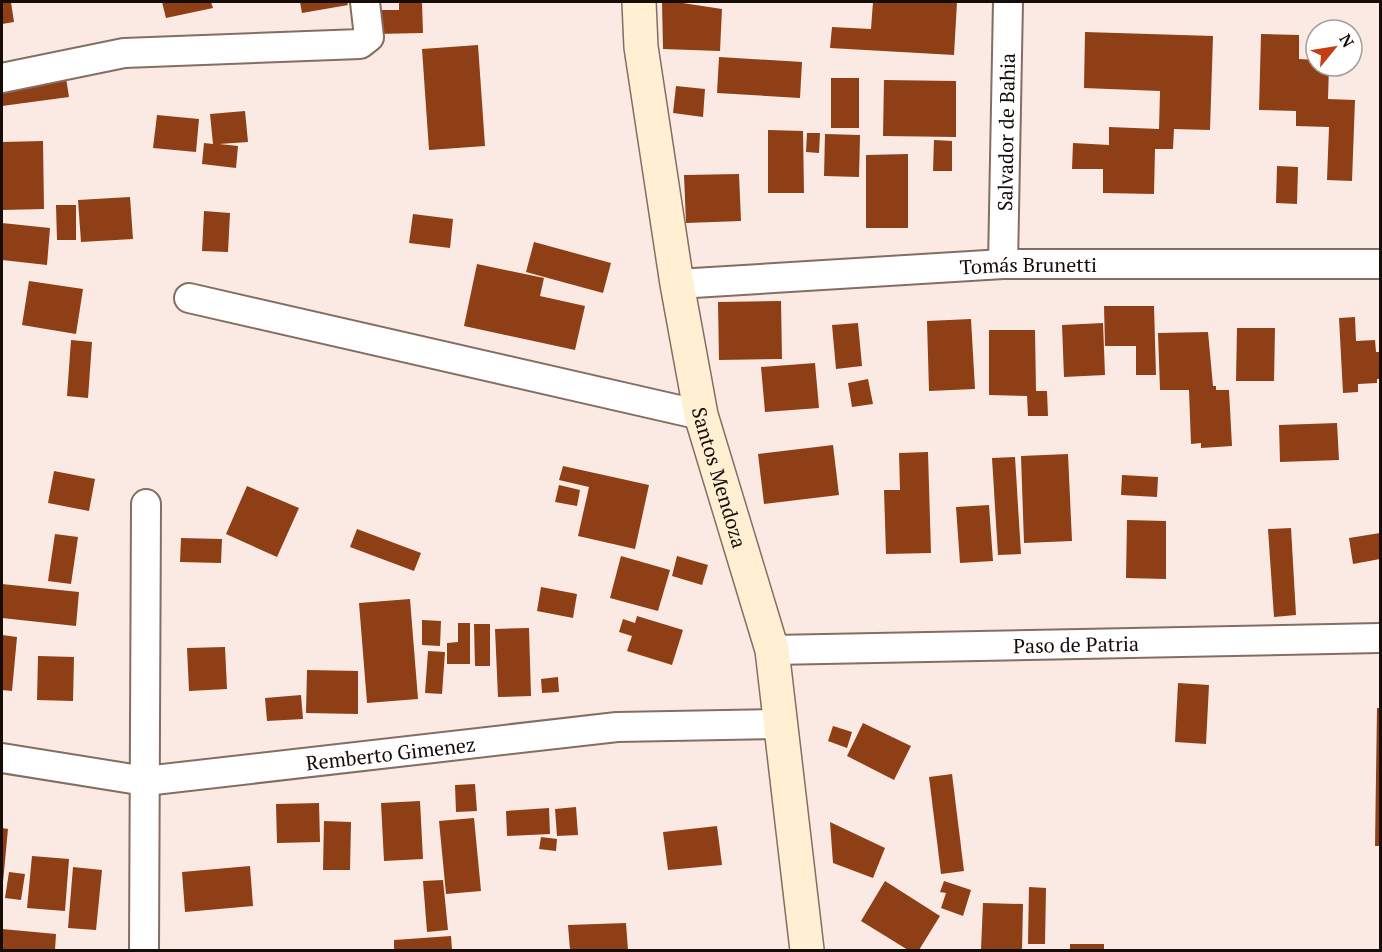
<svg xmlns="http://www.w3.org/2000/svg" width="1382" height="952" font-family="'PT Serif',serif">
<rect width="100%" height="100%" fill="#fbeae3"/>
<g fill="#8e3f15">
<polygon points="2,2 11,2 14,22 2,24"/>
<polygon points="162,2 211,2 213,8 166,18"/>
<polygon points="300,2 347,2 348,5 302,13"/>
<polygon points="399,2 422,2 423,33 375,34 374,10 399,10"/>
<polygon points="662,2 676,2 722,9 720,51 663,49"/>
<polygon points="873,2 957,2 954,55 830,48 832,27 871,29"/>
<polygon points="1085,32 1213,36 1210,130 1174,129 1173,149 1155,149 1154,194 1103,193 1103,169 1072,169 1073,143 1109,145 1109,127 1159,129 1160,91 1084,88"/>
<polygon points="1261,34 1299,35 1299,59 1316,60 1316,66 1329,66 1328,99 1355,100 1352,181 1327,180 1329,127 1296,126 1296,111 1259,110"/>
<polygon points="478,45 485,146 429,150 422,49"/>
<polygon points="719,57 802,62 800,98 717,93"/>
<polygon points="65,71 69,97 2,106 2,79"/>
<rect x="831" y="78" width="28" height="50"/>
<polygon points="884,80 956,81 956,137 883,136"/>
<polygon points="676,86 705,89 703,117 673,113"/>
<polygon points="245,111 248,142 219,144 238,146 236,168 202,164 204,143 213,144 210,114"/>
<polygon points="157,115 199,119 196,152 153,148"/>
<polygon points="768,130 803,131 804,193 768,193"/>
<polygon points="807,133 820,133 819,153 806,152"/>
<polygon points="825,134 860,135 859,177 824,176"/>
<polygon points="934,140 952,141 952,171 933,171"/>
<polygon points="43,141 44,209 2,210 2,142"/>
<polygon points="908,154 908,228 866,228 866,155"/>
<polygon points="1277,166 1298,167 1297,204 1276,203"/>
<polygon points="739,174 741,221 686,223 684,175"/>
<polygon points="130,197 133,239 81,242 78,200"/>
<polygon points="56,205 76,205 76,240 57,240"/>
<polygon points="204,211 230,213 228,252 202,251"/>
<polygon points="413,214 453,219 450,248 409,243"/>
<polygon points="2,223 50,228 47,265 2,260"/>
<polygon points="534,242 611,263 603,293 526,272"/>
<polygon points="477,264 544,278 540,296 585,306 575,350 464,326"/>
<polygon points="29,281 83,289 76,334 22,325"/>
<polygon points="781,301 782,359 719,360 718,302"/>
<polygon points="1104,306 1154,306 1156,375 1136,375 1136,346 1105,346"/>
<polygon points="1355,317 1356,341 1375,340 1376,352 1380,352 1380,379 1377,379 1377,383 1358,384 1358,392 1343,393 1339,318"/>
<polygon points="971,319 975,389 929,391 927,321"/>
<polygon points="858,323 862,366 836,369 832,325"/>
<polygon points="1103,323 1105,375 1064,377 1062,325"/>
<polygon points="1237,328 1275,328 1274,381 1236,381"/>
<polygon points="989,330 1035,330 1036,391 1047,391 1048,416 1028,416 1027,396 989,395"/>
<polygon points="1208,332 1213,386 1216,386 1216,390 1229,390 1232,446 1201,448 1201,443 1191,444 1189,390 1160,390 1158,333"/>
<polygon points="71,340 92,342 88,398 67,396"/>
<polygon points="815,363 819,408 765,412 761,367"/>
<polygon points="868,379 873,404 852,407 848,383"/>
<polygon points="1337,423 1339,460 1280,462 1279,425"/>
<polygon points="833,445 839,495 764,504 758,454"/>
<polygon points="928,452 931,553 886,554 884,490 900,490 899,453"/>
<polygon points="1068,454 1072,541 1024,543 1021,456"/>
<polygon points="1015,457 1021,554 998,555 992,458"/>
<polygon points="563,466 649,485 635,549 578,536 589,487 559,480"/>
<polygon points="54,471 95,479 89,511 48,503"/>
<polygon points="1122,475 1158,477 1157,497 1121,495"/>
<polygon points="559,485 580,490 577,506 555,502"/>
<polygon points="247,486 299,508 277,557 226,534"/>
<polygon points="989,505 993,561 960,563 956,507"/>
<polygon points="1127,520 1166,521 1166,579 1126,578"/>
<polygon points="1291,528 1296,615 1274,617 1268,529"/>
<polygon points="357,529 421,553 414,571 350,547"/>
<polygon points="1380,533 1380,559 1353,564 1349,538"/>
<polygon points="55,534 78,537 71,584 48,581"/>
<polygon points="181,538 222,539 221,563 180,562"/>
<polygon points="621,556 670,570 658,611 610,598"/>
<polygon points="677,556 708,565 702,585 672,576"/>
<polygon points="2,584 79,592 76,626 2,618"/>
<polygon points="541,587 577,594 573,618 537,611"/>
<polygon points="410,599 418,699 367,703 359,603"/>
<polygon points="637,616 683,630 672,665 627,651 632,636 619,632 623,619 635,623"/>
<polygon points="422,620 441,621 440,646 422,645"/>
<polygon points="458,623 470,623 470,664 447,664 447,643 458,642"/>
<polygon points="474,624 490,624 490,666 475,666"/>
<polygon points="529,628 531,696 498,697 495,629"/>
<polygon points="2,635 17,637 12,691 2,690"/>
<polygon points="225,647 227,689 189,691 187,648"/>
<polygon points="428,651 445,652 442,694 425,693"/>
<polygon points="38,656 74,657 73,701 37,700"/>
<polygon points="307,670 358,671 358,714 306,713"/>
<polygon points="558,677 559,692 542,693 541,679"/>
<polygon points="1178,683 1209,685 1206,744 1175,742"/>
<polygon points="301,695 303,719 267,721 265,698"/>
<polygon points="1377,708 1380,708 1380,846 1375,846"/>
<polygon points="863,723 911,746 894,780 847,756"/>
<polygon points="833,726 852,732 847,748 828,741"/>
<polygon points="952,774 964,871 941,874 929,777"/>
<polygon points="475,784 477,811 456,812 455,785"/>
<polygon points="420,801 423,859 384,861 381,803"/>
<polygon points="319,803 320,842 277,843 276,804"/>
<polygon points="576,807 578,835 557,836 555,809"/>
<polygon points="549,808 550,834 507,836 506,811"/>
<polygon points="474,818 481,891 446,894 439,821"/>
<polygon points="324,821 351,822 350,870 323,870"/>
<polygon points="830,822 885,848 873,878 833,863"/>
<polygon points="717,826 722,865 668,870 663,832"/>
<polygon points="2,828 8,829 3,882 2,882"/>
<polygon points="541,837 557,839 556,851 539,849"/>
<polygon points="32,856 69,859 65,911 27,908"/>
<polygon points="250,866 253,906 185,912 182,872"/>
<polygon points="73,867 102,870 96,930 68,928"/>
<polygon points="9,872 25,874 21,900 5,898"/>
<polygon points="443,880 448,930 427,932 423,881"/>
<polygon points="885,881 940,916 919,950 908,950 861,921"/>
<polygon points="944,881 971,890 963,916 941,908 946,893 940,892"/>
<polygon points="1029,887 1046,888 1045,944 1028,944"/>
<polygon points="983,903 1023,904 1022,950 981,950"/>
<polygon points="626,923 628,950 570,950 568,925"/>
<polygon points="2,929 56,934 55,950 2,950"/>
<polygon points="451,936 452,950 394,950 394,940"/>
<rect x="1070" y="944" width="34" height="6"/>
</g>
<g fill="none" stroke-linecap="round" stroke-linejoin="round">
<defs>
<g id="street">
<polyline points="2,78 124,53 360,44 369,37 365,2"/>
<path id="s1" d="M1003,264L1008,2"/>
<path id="s2" d="M677,284L1003,264H1380"/>
<polyline points="189,298 701,415"/>
<path id="s3" d="M772,650L1380,638"/>
<path id="s4" d="M2,758L145,781L617,727L781,724"/>
<polyline points="144,950 146,504"/>
</g>
<g id="secondary">
<path id="s5" d="M639,2L641,47L677,284L701,415L772,650L807,950"/>
</g>
</defs>
<use href="#street" stroke="#856d62" stroke-width="32"/>
<use href="#secondary" stroke="#856d62" stroke-width="36"/>
<use href="#street" stroke="#fff" stroke-width="28"/>
<use href="#secondary" stroke="#fff0d4" stroke-width="33"/>
</g>
<g text-anchor="middle" dominant-baseline="central" stroke-width="6" stroke-linejoin="round" paint-order="stroke">
<g font-size="20" fill="#160d09" stroke="#fff">
<text stroke="none"><textPath href="#s1" startOffset="132">Salvador de Bahia</textPath></text>
<text stroke="none"><textPath href="#s2" startOffset="352">Tomás Brunetti</textPath></text>
<text stroke="none"><textPath href="#s5" startOffset="483">Santos Mendoza</textPath></text>
<text stroke="none"><textPath href="#s3" startOffset="304">Paso de Patria</textPath></text>
<text stroke="none"><textPath href="#s4" startOffset="392">Remberto Gimenez</textPath></text>
</g>
</g>
<rect width="1382" height="952" fill="none" stroke="#160d09" stroke-width="6"/>
<g transform="translate(1334 48) rotate(60)"><circle r="28" fill="#ffffff" stroke="#a29e9d" stroke-width="1.5"/>
<path d="M0-4.5L10 22L0 15L-10 22Z" fill="#c63e10"/>
<text y="-9" font-size="16" font-weight="bold" text-anchor="middle" fill="#160d09">N</text>
</g>
</svg>
